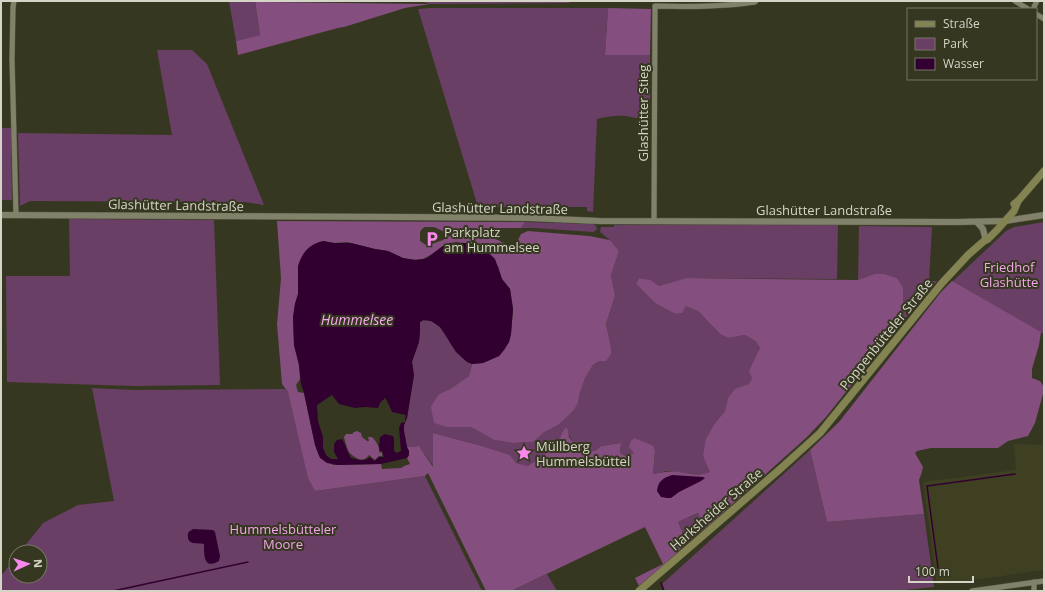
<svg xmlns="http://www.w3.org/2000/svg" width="1045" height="592" font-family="'Open Sans',sans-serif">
<rect width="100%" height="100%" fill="#363720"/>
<polygon fill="#3f4022" points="1014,444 1044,445 1044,570 937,585 923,482 1016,470"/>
<g fill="#6a3f65">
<polygon points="229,1 259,1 255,2 260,35 236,41"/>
<polygon points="421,1 569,1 569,3 430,4"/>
<path d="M431,8H608L605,55H650V119C641,119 633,117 625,116C615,115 606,117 597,119L593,212L587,211V207H478L418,9Z"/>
<polygon points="157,50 192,50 207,64 264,205 245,202 30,201 20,206 18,133 172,135"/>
<polygon points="1,128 11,128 12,200 1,200"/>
<polygon points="69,219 214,220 220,385 134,386 7,382 6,276 70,276"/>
<polygon points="525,222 593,224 596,226 597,229 595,231 593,232 534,228 521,228"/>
<polygon points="1044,222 1044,334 952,282 1006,231 1014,227"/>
<path d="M614,225H838L837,279L686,278L659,286L651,280L639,278L636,284L655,303L675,314L682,313L686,305L698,311L720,334L728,338L745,335L755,341L760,348L752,378L749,384L728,398L725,411L715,423L703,456L711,472L705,475L667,471L653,474L655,451L654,446L650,445L627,457L620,453L621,443L601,446L595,451C591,450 584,451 581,449C573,445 569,437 568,430L562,433L558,446L528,466L516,463L510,455L482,446L433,433L434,467L419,446L407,447L404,431V425L407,418L414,375L412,362L414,356L419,342L420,332V322C437,313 448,340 455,350C460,356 466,362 472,364L469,376L450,389L438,396L447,427H471L494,440L513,443L533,442L544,431L558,425L578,403L580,393L585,378L593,365L599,361L611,347L606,324L615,296L611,275L619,251L610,240L600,232L601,227H614Z"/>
<polygon points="859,226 932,227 929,281 937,281 896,329 903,305 903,287 897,278 885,274 874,274 858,280"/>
<polygon points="92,388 134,390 285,389 288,392 315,491 425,476 482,591 1,591 1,576 16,557 16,576 40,576 40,552 20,552 43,523 78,505 114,501"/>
<polygon points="810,450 827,522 924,514 934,587 894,591 665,591 662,584"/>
<polygon points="699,513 707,527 687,543 678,522"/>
<polygon points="547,574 557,591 511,591"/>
</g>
<g fill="#844e7f">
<polygon points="255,1 263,2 430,4 405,8 344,27 338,28 238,55 236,41 260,35"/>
<polygon points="608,8 651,9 650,55 605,55"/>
<path d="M277,221L525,222L521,228H489L485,234H449L434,227H425L422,229L420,232V241L426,245H429L443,240L449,236H485L498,240L515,250L519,244L518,240L521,234L528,231L589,236L610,240L619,251L611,275L615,296L606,324L611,347V354L606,361H599L593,365L585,378L580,393L578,403L573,411L558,425L544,432L533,442L513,443L494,440L471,427H447L434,423L431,407L438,395L450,389L469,376L472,364L483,363L499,356L504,350L509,342L511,334L513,309L510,289L502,279L498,266L486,251L472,244L456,242L450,243L443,246L432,254L423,259L412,260L403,258L388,251L375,249L347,242L334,243L323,241L310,247L298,271L299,282L298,294L295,304L293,317L294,345L299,365L300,379L296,385L298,392L304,393L315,445L319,456L333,465L381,464L382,469L401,468L404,466L410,464L407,458C410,454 409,451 407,447L419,446L433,467V433L482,446L510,455L516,463L528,466L557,446L562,433L566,427L568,430L569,437L571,440L581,449L595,451L601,446L621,443L620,453L627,457L634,453L629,447L631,441L634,438L654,446L655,451L653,474C662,472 670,471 679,472C691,473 699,477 710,472L703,456L706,439L715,423L725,411L728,398L735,389L749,384L752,378L749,371L760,348L755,341L745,335L728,338L720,334L698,311L686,306L682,313L675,314L655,303L636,284L639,278L651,280L659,286L686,278L858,280L874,274H885L897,278L903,287V305L896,329L826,417L807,437L707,527L698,513L678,522L687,543L664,565L639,586L635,578L663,564L645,527L511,591H486L428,473L425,476L315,491L308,478L288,392L282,384L277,324L281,278Z"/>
<polygon points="952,281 1041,332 1039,345 1032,369 1032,378 1040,381 1044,387 1044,390 1035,423 1028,436 1008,441 998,448 931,448 917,451 915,453 923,467 921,475 919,480 924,514 827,522 810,450 839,422 941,292"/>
<path d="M357,431L361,433L362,437L367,441H369L368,437H372C376,441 380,447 379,452L380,453L382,452V456H379L375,460L369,455C364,462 358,460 352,455C350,453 349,453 348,450C347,448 345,441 344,437L346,434H352L354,432Z"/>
</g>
<g fill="#320030" fill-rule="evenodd">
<path d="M323,241L334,243H351L375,249L388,251L403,258L416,260L423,259L427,258L443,246L450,243H465L472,244L476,245L491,255L495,259L502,279L510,289L513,309L511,334L509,342L504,350L499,356L483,363L472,364L467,362L456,352L449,341L444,333L440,327L431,321L423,320L420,322V332L419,342L414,356L412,362L414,375L407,418L404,425V431L407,447L409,451V455L407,458L381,464L338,465L327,463L320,458L315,445L304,393L301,384L299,365L294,345L293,317L295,304L298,294V266C302,253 309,244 323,241ZM332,395L339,404L355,408L365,407L378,408L380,403L385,398L387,401L392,412L406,415L405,422L401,423L399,428L401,451L397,453L394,451V439L393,436L385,434L380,437L379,446L380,451H382L384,457H379L374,461L370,457C363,463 358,459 351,458C347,452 346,445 342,439L337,440L334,444V452L338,459H331L326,455L323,448V437L318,421L317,405Z"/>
<path d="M672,475L703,477L705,478L701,481L679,492L671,498H667L661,497L657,491C658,481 663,478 672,475Z"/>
<path d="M193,529C200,529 206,530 213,530L215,532L220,556L219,561C204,570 204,556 204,544C198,543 188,545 188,537C187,532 190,531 193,529Z"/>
</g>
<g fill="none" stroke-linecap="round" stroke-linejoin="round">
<g stroke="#320030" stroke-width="1.5">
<polyline points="938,568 927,486 1015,474"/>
<polyline points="661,583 664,591"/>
<polyline points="113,591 248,562"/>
</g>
<defs>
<g id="minor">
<polyline points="14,1 13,7 12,59 16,215"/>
<polyline points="1015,1 1028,9"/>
<polyline points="1033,9 1037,1"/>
<polyline points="1036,14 1044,19"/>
<path d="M654,221L655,6C689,7 722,7 755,2L756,1"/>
<polyline points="1034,582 1034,591"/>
<polyline points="972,591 1044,581"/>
</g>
<g id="tertiary">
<polyline points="1,215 401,217 530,218 599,221 956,222 1005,221 1044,215"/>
<polyline points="977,222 983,229 985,237"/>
</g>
<g id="secondary">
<polyline points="1014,204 1018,201 1044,171"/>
<polyline points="639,591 779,470 820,433 942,283 968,255 984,241 988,239 997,230 1014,211 1018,201"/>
</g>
</defs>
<use href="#minor" stroke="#555541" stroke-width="6"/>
<use href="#tertiary" stroke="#555541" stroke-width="7"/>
<use href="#secondary" stroke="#555541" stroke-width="8"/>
<use href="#minor" stroke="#818269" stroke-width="5"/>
<use href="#tertiary" stroke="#818269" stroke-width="6"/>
<use href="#secondary" stroke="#838451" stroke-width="7"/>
</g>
<defs>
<symbol id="parking-bare" viewBox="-9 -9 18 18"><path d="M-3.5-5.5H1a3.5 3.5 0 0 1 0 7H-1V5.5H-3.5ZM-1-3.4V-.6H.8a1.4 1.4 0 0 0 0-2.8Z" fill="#f788ec" stroke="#363720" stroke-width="2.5" paint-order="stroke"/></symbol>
<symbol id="sight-bare" viewBox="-9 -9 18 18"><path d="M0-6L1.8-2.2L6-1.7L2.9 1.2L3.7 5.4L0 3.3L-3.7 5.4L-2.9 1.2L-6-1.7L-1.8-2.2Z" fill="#f788ec" stroke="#363720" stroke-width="2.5" paint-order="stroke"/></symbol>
</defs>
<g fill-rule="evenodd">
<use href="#parking-bare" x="421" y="228" width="22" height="22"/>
<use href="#sight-bare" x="513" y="442" width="22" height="22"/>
</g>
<g text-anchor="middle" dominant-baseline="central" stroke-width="4" stroke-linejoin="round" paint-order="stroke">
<g font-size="13" fill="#d4d5c7" stroke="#363720">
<text transform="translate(643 113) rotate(-90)">Glashütter Stieg</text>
<text transform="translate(176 205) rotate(1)">Glashütter Landstraße</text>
<text transform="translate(500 208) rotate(1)">Glashütter Landstraße</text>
<text x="824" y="210">Glashütter Landstraße</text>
<text transform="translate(886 334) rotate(-51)">Poppenbütteler Straße</text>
<text transform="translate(716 509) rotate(-41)">Harksheider Straße</text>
</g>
<g font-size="13" fill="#d4d5c7" stroke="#363720" text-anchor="start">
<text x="444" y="232">Parkplatz<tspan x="444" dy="15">am Hummelsee</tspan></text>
<text x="536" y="446">Müllberg<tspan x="536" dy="15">Hummelsbüttel</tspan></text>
</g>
<g font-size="13" fill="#f4a5eb" stroke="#363720">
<text x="1009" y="267">Friedhof<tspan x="1009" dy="15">Glashütte</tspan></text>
<text x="283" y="529">Hummelsbütteler<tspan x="283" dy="15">Moore</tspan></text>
</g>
<g font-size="14" font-style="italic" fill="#f9a9f0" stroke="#363720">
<text x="357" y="319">Hummelsee</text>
</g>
</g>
<rect width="1045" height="592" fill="none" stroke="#d4d5c7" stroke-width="4"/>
<rect x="907" y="8" width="130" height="72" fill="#363720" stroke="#757663"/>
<rect x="915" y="21" width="20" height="6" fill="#838451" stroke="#757663"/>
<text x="943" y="28" font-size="12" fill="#d4d5c7">Straße</text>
<rect x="915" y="38" width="20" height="12" fill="#6a3f65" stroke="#757663"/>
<text x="943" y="48" font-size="12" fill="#d4d5c7">Park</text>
<rect x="915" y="58" width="20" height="12" fill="#320030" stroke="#757663"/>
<text x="943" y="68" font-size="12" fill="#d4d5c7">Wasser</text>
<g transform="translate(28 564) rotate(87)"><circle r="19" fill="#363720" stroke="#757663"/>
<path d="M0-3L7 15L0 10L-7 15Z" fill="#f788ec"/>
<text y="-6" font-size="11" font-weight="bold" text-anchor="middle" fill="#d4d5c7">N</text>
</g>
<path d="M909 576v6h64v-6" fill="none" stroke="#d4d5c7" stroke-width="2"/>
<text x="915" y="576" font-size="12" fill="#d4d5c7" stroke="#363720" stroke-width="3" paint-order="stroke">100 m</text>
</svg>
